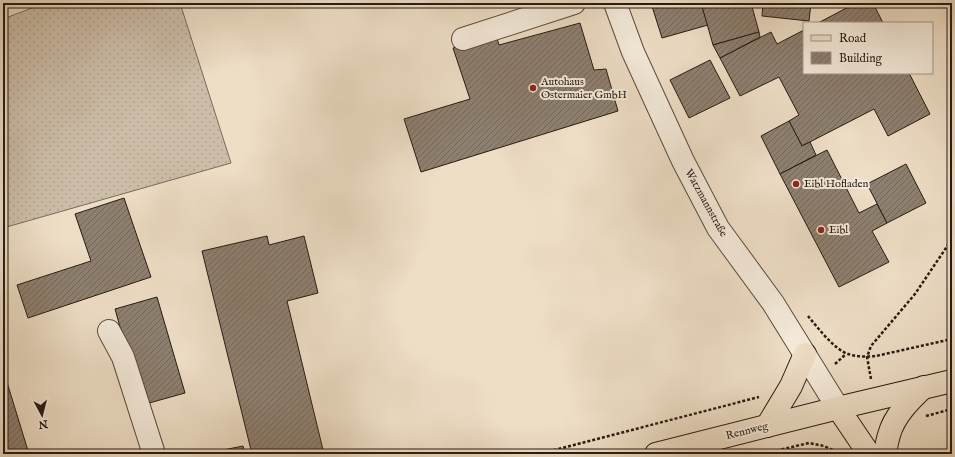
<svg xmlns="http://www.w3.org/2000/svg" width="955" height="457" font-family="'IM FELL English',serif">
<defs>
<pattern id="grass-dots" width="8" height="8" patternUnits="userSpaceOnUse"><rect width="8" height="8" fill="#ccbda8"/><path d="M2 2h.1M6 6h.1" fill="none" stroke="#afa290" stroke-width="1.8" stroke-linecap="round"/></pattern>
<pattern id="building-hatch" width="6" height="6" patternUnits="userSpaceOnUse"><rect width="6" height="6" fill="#8e8071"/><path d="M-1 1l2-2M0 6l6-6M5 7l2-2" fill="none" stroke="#74685c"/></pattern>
</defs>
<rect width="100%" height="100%" fill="#eedec6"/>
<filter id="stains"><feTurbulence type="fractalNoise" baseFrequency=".005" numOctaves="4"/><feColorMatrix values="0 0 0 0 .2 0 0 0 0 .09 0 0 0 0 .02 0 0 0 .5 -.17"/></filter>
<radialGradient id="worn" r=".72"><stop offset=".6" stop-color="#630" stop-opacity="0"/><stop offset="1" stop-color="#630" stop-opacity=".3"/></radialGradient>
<polygon fill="url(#grass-dots)" stroke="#7a6c5e" points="45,3 180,3 231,163 3,228 3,19"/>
<g fill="url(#building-hatch)" stroke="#271b14">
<polygon points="651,3 701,3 708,25 662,38"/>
<polygon points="701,3 751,3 759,32 713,45"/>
<polygon points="763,3 811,3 809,21 762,16"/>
<polygon points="856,3 873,3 883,23 818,23"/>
<polygon points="580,23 594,70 606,69 618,111 421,172 404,119 470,99 453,48 496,35 499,45"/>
<polygon points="804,30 804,73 909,73 930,114 888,136 874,109 802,146 789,121 799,115 779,77 740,96 720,58 771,32 777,44"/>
<polygon points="759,32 760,37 720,58 713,45"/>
<polygon points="710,60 730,98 689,118 670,80"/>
<polygon points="789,121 802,146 810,142 816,155 780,174 761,136"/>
<polygon points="827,150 859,213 877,204 887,223 872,231 889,262 839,287 780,174"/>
<polygon points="906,164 926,203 887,223 867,184"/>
<polygon points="124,198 151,277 28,318 17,285 91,261 75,214"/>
<polygon points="267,236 269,245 304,236 318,293 287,301 324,454 252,454 202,251"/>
<polygon points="157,297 185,393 142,405 115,309"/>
<polygon points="6,379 29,454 3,454 3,380"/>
<polygon points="243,446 245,454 203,454"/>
</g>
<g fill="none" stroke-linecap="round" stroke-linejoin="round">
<defs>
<g id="minor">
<polyline points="615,3 633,52 683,161 718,228 773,303 838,408"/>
<polyline points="463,39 574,3"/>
<polyline points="109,331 123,357 154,454"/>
</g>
<g id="major">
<polyline points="838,408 869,454"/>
<polyline points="767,426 791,386 805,354"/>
<polyline points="656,454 838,408 952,381"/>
<path d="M885,454C886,448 887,441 889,435C894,416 910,400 924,387"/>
</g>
</defs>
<use href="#minor" stroke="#594c40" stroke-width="24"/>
<use href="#major" stroke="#271b14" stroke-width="24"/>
<g stroke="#271b14" stroke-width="2.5" stroke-dasharray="3 2" stroke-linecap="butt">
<path d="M808,316C817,327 835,350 848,354C857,357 867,357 876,356L952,339"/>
<polyline points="835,364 846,354"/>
<polyline points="871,379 867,357 871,346 915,294 952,239"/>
<polyline points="926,416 952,409"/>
<polyline points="539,454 759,397"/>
<polyline points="762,454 809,443 824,446 837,452 841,450"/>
</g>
<use href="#minor" stroke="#f4eada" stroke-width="22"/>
<use href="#major" stroke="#eedec6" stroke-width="22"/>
</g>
<g fill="#8f2418" stroke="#f4eada" stroke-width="1.5">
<circle cx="533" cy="88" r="4"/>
<circle cx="796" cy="184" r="4"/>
<circle cx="821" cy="230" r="4"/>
</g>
<g text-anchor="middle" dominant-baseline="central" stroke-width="4" stroke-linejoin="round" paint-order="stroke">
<g font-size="11" fill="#271b14" stroke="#f4eada" text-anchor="start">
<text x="541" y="82">Autohaus<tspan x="541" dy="13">Ostermaier GmbH</tspan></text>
<text x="804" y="184">Eibl Hofladen</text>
<text x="829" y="230">Eibl</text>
</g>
<g font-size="11" fill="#271b14" stroke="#f4eada">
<text transform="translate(706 203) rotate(61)">Watzmannstraße</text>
<text transform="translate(747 431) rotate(-14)">Rennweg</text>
</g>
</g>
<rect width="955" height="457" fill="none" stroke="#eedec6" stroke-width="16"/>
<rect x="4" y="4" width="947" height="449" fill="none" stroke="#271b14" stroke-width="2"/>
<rect x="8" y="8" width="939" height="441" fill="none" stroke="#271b14"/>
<rect x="803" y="22" width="130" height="52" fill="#f4eada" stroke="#a2978b"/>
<rect x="811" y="35" width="20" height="6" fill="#eedec6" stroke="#a2978b"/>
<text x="839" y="42" font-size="12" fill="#271b14">Road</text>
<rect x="811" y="52" width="20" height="12" fill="url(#building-hatch)" stroke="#a2978b"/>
<text x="839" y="62" font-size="12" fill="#271b14">Building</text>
<g transform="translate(42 415) rotate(173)" stroke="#f4eada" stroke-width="3" paint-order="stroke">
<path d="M0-3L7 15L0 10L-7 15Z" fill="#271b14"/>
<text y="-6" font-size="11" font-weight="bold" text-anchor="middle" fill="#271b14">N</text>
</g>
<rect width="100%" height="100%" filter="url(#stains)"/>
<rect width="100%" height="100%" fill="url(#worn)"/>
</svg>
